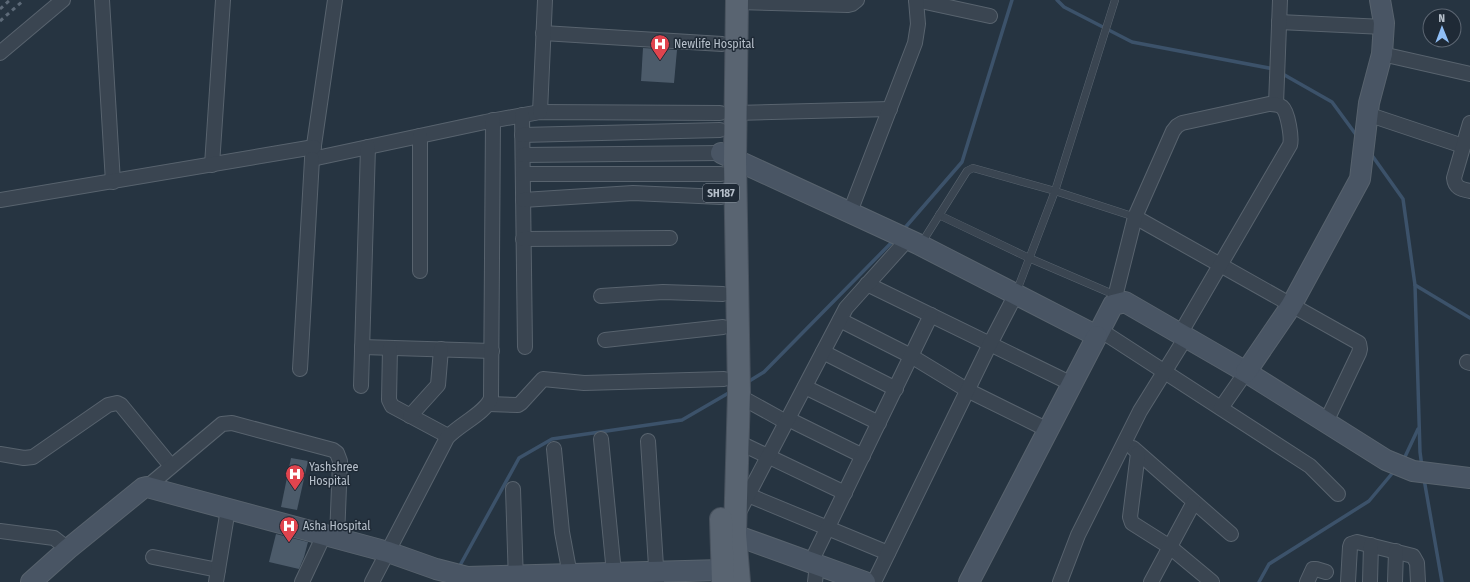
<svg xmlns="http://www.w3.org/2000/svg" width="1470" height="582" font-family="'Fira Sans Condensed',sans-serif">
<rect width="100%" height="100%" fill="#263441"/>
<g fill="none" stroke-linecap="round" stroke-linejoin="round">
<g stroke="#3c526a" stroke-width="3.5">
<polyline points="1057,0 1064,7 1132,42 1274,69"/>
<polyline points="1281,73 1332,102 1357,136"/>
<polyline points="1371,154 1403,199 1415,285 1420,452 1422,467"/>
<polyline points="903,230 962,162 1012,0"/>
<polyline points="1415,285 1470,318"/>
<polyline points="746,383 764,372 894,240"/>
<polyline points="1403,461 1418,429"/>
<polyline points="1424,479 1442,582"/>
<polyline points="458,569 519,458 552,439 682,420 732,391"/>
<polyline points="1259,582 1269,564 1369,501 1395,470"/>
</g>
</g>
<g fill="#4c5b6a">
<polygon points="643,48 677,50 674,83 641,81"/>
<polygon points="291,458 308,461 297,510 281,507"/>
<polygon points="276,534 308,542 304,557 299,569 269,562"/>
</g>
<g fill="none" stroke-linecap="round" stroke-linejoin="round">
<defs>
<g id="lane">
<polyline points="939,215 1029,258 1115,295"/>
<polyline points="921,244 967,171 973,168 1055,191 1135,217"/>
<polyline points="1016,293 1055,191 1115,0"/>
</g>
<g id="street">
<polyline points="102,0 113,182"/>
<polyline points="335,0 312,159 485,122 540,112 720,113"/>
<polyline points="916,0 990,16"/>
<polyline points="737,2 848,5 852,4 857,0"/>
<polyline points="1279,22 1384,27"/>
<polyline points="543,33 722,44"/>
<polyline points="0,53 63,0"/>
<polyline points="1382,54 1470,74"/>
<polyline points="1276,104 1280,0"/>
<polyline points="540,112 545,0"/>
<polyline points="735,113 890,109"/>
<polyline points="1367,114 1463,146"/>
<polyline points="522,115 525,347"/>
<path d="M1470,123L1454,178C1455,188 1461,189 1470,191"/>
<polyline points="522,135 720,130"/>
<polyline points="420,136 420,271"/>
<polyline points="523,155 721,153"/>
<polyline points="212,165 223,0"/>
<polyline points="523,174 721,174"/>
<polyline points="0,200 314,147"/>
<polyline points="523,200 633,193 721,197"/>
<polyline points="850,212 915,43 918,24 916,0"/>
<polyline points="1135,217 1359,343 1360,349 1359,353 1326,422"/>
<polyline points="523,239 670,238"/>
<polyline points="867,284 1072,384"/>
<polyline points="601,296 663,292 723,294"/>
<path d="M1113,305L1135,217L1173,131L1177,126L1182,123L1269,104C1273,104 1278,104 1282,107C1288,112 1292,138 1290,145L1180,334"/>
<polyline points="840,320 911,356 967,390 1048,430"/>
<polyline points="1100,330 1310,466 1338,494"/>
<polyline points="605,340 723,327"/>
<polyline points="362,347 492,351"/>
<polyline points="390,348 389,400 392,406 448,436"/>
<polyline points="823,352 896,389"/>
<polyline points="1467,362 1470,363"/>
<polyline points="300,369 312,159"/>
<polyline points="361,386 368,147"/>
<polyline points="805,387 879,423"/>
<polyline points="739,396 786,422"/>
<polyline points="489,404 518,405 521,403 543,379 584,383 724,379"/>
<polyline points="1221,408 1246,372"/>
<polyline points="410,416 438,385 441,349"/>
<polyline points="788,419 863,456"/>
<polyline points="601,439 614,573"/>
<polyline points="648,441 657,582"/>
<polyline points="738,442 845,493"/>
<polyline points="1133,448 1231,534"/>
<polyline points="554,449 562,532 570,575"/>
<polyline points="1138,453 1130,517 1132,523 1170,547 1212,582"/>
<polyline points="0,454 24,458 33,457 108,405 117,403 121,405 171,466"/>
<polyline points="147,487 222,424 232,423 333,450 337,453 340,461 337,538"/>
<polyline points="513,489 516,582"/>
<polyline points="748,495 888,553"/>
<polyline points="738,514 846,308 908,239"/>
<polyline points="0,531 54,538 68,549"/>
<polyline points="153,557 218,570"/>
<polyline points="811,562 931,315"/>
<polyline points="216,582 228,509"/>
<polyline points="302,582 324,535"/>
<path d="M372,582L447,438C458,425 486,413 491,398L493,120"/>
<polyline points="815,582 817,564"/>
<polyline points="874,582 990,344 1016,294"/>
<polyline points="1060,582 1078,535 1140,411 1186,337"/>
<polyline points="1151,582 1194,502"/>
<polyline points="1307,582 1313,569 1316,569 1326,572"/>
<polyline points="1348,582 1350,547 1351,544 1357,542 1413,556 1417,563 1418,582"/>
<polyline points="1370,582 1371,545"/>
<polyline points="1395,582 1396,551"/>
</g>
<g id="secondary">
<polyline points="721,153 918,244 1097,336 1113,305 1125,302 1246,372 1386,460 1413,471 1470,478"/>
<polyline points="1246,372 1291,306 1360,179 1369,103 1382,54 1384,23 1380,0"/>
<polyline points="721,530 865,582"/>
<polyline points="31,582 68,549 143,488 147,487 388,552 436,569 467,577 722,570"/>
<polyline points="969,582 1097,336"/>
</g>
<g id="primary">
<polyline points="737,0 735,160 739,392 735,534 739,582"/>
<polyline points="721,519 723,582"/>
</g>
</defs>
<use href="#lane" stroke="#58636e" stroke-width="8"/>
<use href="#street" stroke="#58636e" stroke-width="16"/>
<use href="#secondary" stroke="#58636e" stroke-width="22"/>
<use href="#primary" stroke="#47515d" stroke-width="24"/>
<use href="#lane" stroke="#3a4551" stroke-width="7"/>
<use href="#street" stroke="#3a4551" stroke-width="14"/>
<use href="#secondary" stroke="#495564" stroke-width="20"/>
<use href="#primary" stroke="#596471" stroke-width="22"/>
<g stroke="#5d6a78" stroke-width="3" stroke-dasharray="4 4" stroke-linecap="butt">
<polyline points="0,9 10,0"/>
<polyline points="0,21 24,0"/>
</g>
</g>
<defs>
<symbol id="hospital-pin" viewBox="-11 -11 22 30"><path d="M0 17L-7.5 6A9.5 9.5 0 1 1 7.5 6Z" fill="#e0444e" stroke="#1f2a36"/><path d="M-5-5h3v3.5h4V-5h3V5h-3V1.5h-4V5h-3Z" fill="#fff"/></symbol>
</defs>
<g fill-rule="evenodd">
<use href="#hospital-pin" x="649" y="33" width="22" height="30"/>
<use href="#hospital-pin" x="284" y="463" width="22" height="30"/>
<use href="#hospital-pin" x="278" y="515" width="22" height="30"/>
</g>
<g text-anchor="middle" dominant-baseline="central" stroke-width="3" stroke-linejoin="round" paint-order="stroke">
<rect fill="#1f2a36" stroke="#89939e" stroke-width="1" x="703" y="184" width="36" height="18" rx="3"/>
<g font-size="11" font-weight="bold" fill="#b7c0cb">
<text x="721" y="193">SH187</text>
</g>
<g font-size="12" fill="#b7c0cb" stroke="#1f2a36" text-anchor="start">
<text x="674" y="44">Newlife Hospital</text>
<text x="309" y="467">Yashshree<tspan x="309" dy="14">Hospital</tspan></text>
<text x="303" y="526">Asha Hospital</text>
</g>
</g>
<g transform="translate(1442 28) rotate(359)"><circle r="19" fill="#1f2a36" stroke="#5c6672"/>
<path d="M0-3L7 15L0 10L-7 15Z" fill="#90bff7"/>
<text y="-6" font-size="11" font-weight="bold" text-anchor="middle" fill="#b7c0cb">N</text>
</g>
</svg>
